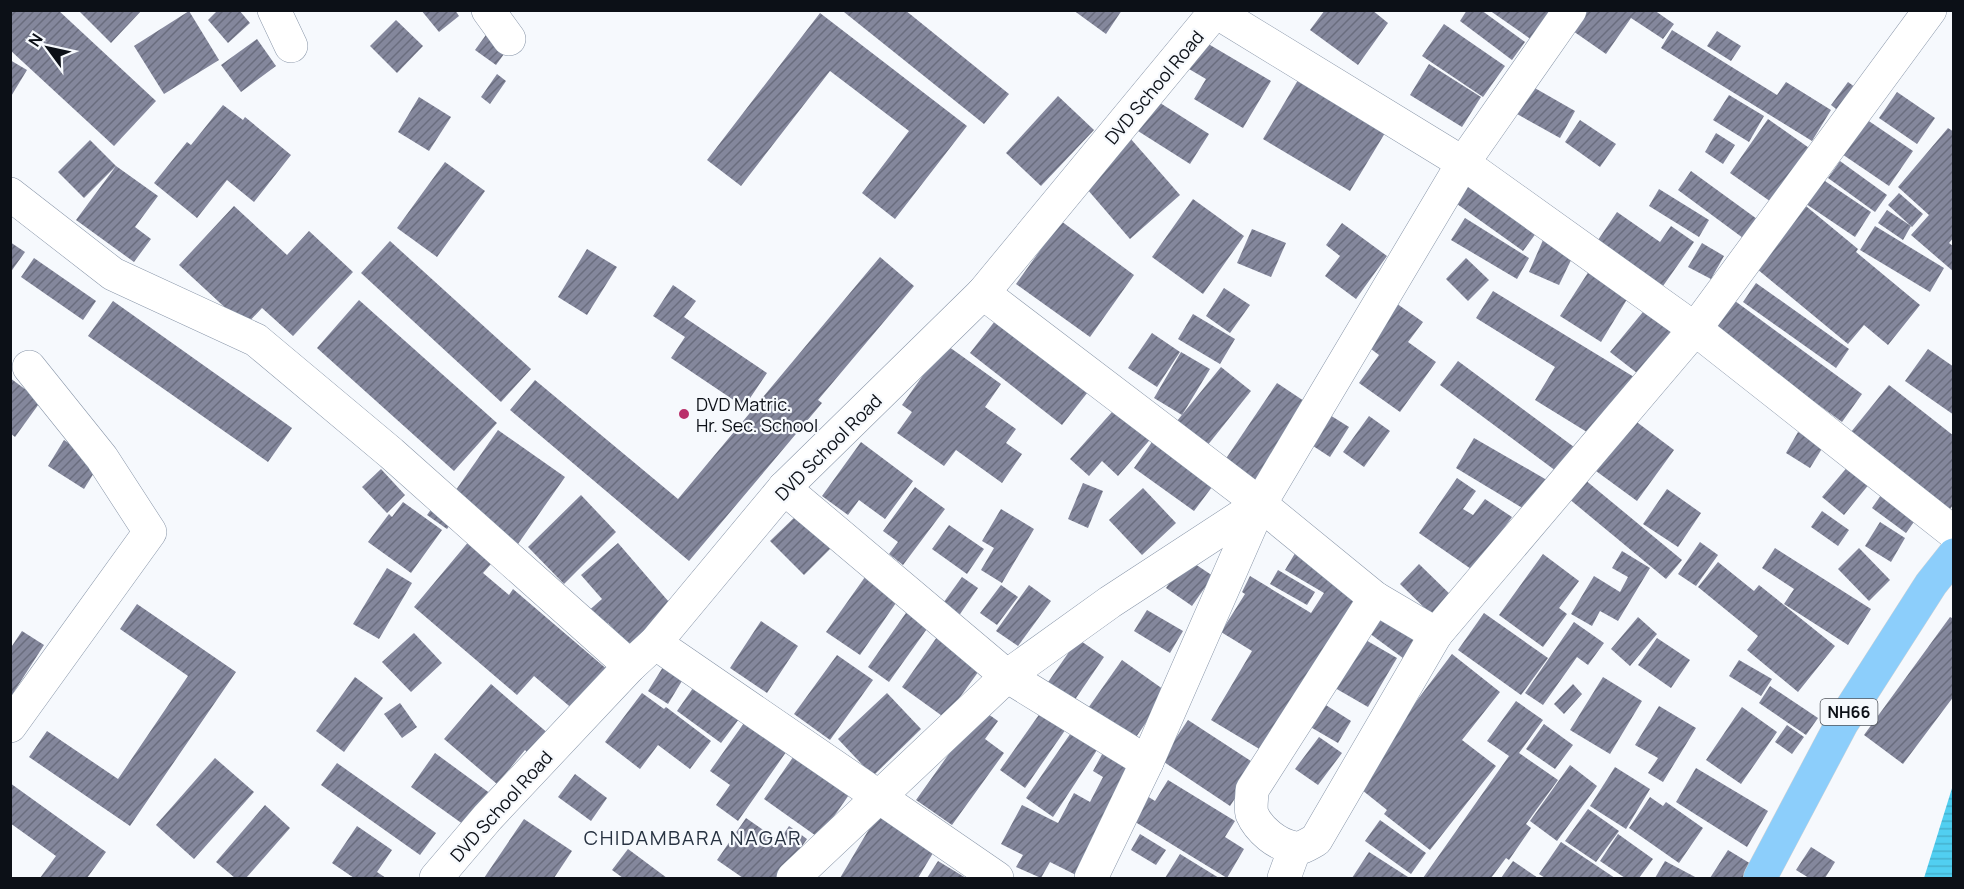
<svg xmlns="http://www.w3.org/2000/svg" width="1964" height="889" font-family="Manrope,sans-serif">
<defs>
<pattern id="water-rules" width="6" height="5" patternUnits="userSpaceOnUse" patternTransform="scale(1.5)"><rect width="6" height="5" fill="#51cff1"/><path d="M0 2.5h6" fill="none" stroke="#45b1ce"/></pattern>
<pattern id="building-hatch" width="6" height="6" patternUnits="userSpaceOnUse" patternTransform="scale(1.5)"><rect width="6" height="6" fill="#84879c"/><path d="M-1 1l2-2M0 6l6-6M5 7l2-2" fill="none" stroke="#6a6d7e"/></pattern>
</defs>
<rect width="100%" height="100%" fill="#f6f9fd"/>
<polygon fill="url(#water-rules)" points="1953,785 1953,878 1924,878"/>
<g fill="url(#building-hatch)">
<polygon points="10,10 58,10 156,101 114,146 10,50"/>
<polygon points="78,10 142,10 111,43"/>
<polygon points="218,10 239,10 250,23 228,43 208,20"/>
<polygon points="421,10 455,10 459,16 439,32"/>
<polygon points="845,10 905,10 1009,94 984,124 844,12"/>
<polygon points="1073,10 1122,10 1106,34"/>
<polygon points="1325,10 1372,10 1388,23 1358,65 1310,30"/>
<polygon points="1467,10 1481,10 1525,42 1512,60 1460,21"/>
<polygon points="1489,10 1555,10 1542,47"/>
<polygon points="1587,10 1654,10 1674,24 1663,39 1631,18 1606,54 1573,31"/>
<polygon points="189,11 219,60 164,94 134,46"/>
<polygon points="820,13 967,126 895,219 862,193 909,131 830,71 741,186 707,160"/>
<polygon points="396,20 423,46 397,73 370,46"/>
<polygon points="1444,24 1505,66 1483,97 1422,56"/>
<polygon points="491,28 512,43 496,65 475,50"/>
<polygon points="1672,30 1777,95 1786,82 1831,110 1812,141 1661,48"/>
<polygon points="1717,31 1741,46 1731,61 1707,46"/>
<polygon points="257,39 276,66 241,92 221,65"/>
<polygon points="1205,42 1271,81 1243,128 1194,99 1206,79 1189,69"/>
<polygon points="10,60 27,70 10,98"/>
<polygon points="1429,64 1481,97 1462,127 1410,95"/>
<polygon points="497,74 506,81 490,104 481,97"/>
<polygon points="1298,80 1385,133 1350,191 1263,139"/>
<polygon points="1848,82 1863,93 1845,116 1831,105"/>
<polygon points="1533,87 1575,111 1560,138 1517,114"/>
<polygon points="1897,92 1935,118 1917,144 1879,118"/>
<polygon points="1729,95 1764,116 1749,142 1713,120"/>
<polygon points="1058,96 1094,130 1041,186 1006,153"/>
<polygon points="419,97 451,117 429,151 398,132"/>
<polygon points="1157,101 1209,134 1190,164 1138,131"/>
<polygon points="223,105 243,120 245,117 291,155 254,202 227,180 197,218 154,183 187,142 191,145"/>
<polygon points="1860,115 1913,151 1889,186 1836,150"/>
<polygon points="1768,119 1812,150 1774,204 1730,173"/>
<polygon points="1580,120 1616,144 1600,167 1565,142"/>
<polygon points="1948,128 1954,132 1954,237 1949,243 1954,247 1954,272 1911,235 1929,215 1898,187"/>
<polygon points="1716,133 1735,145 1723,164 1705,152"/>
<polygon points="1130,138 1180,195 1130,239 1081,182"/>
<polygon points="90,140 116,166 158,196 135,227 151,239 134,262 76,220 116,166 84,198 58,172"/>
<polygon points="1840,161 1887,195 1875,212 1828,178"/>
<polygon points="445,162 485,191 437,257 397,228"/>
<polygon points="1691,171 1757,219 1743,238 1678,190"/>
<polygon points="1469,172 1542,225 1523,251 1450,199"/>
<polygon points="1822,179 1871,212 1855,237 1806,204"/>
<polygon points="1659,189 1709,220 1699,237 1649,206"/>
<polygon points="1899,193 1923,214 1912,227 1888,205"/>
<polygon points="1193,199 1244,236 1203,294 1152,257"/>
<polygon points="1801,202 1858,249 1856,252 1920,305 1888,345 1864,325 1848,344 1751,264"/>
<polygon points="234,206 287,255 309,231 353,272 293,336 262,308 245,326 179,265"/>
<polygon points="1887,210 1911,226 1903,240 1878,223"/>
<polygon points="1617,212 1660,242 1671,226 1694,242 1663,286 1598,240"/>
<polygon points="1465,218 1529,258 1517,279 1451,240"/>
<polygon points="1061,221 1134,275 1090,337 1016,284"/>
<polygon points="1342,223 1387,256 1356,299 1325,276 1340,256 1326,245"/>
<polygon points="1875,226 1944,268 1930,292 1860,250"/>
<polygon points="1252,229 1286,243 1271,277 1237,263"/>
<polygon points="1543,240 1574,254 1559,285 1529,272"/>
<polygon points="390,241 531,369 501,402 361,273"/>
<polygon points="10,242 25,252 10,273"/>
<polygon points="1702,243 1724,256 1711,279 1688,267"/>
<polygon points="587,249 617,267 587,315 558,297"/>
<polygon points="880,257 914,286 818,400 822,403 689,561 510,410 535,380 678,499"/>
<polygon points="34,258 96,301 83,320 21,277"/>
<polygon points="1466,258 1489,280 1468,301 1446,279"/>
<polygon points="1589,271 1629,296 1601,342 1560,316"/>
<polygon points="1756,283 1849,349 1836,368 1743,302"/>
<polygon points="673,285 696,301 684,317 767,373 744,407 671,358 685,337 653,316"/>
<polygon points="1224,288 1250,305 1230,333 1206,316"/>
<polygon points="1493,291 1634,377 1595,437 1535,400 1555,367 1476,318"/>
<polygon points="359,300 497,423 454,471 317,348"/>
<polygon points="113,301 292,428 268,462 88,336"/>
<polygon points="1393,301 1423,322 1408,342 1436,362 1400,412 1359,383 1379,355 1363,343"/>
<polygon points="1735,301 1862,394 1842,422 1714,329"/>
<polygon points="1647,307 1674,329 1637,373 1610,352"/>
<polygon points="1002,312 1095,383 1062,425 970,353"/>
<polygon points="1193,314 1235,339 1220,364 1178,339"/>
<polygon points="1152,333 1180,352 1157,387 1128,368"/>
<polygon points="945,344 1001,384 985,407 1016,429 1006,443 1022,454 1002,483 956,450 944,466 897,433 912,412 902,405"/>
<polygon points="1928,349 1954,367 1954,415 1905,381"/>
<polygon points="1181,352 1210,369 1182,415 1154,398"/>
<polygon points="1458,361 1574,447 1556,471 1440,385"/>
<polygon points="1221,367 1251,391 1207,446 1177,421"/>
<polygon points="10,378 41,401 15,437 10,433"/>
<polygon points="1277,383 1307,403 1255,480 1225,460"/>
<polygon points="1889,385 1954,436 1954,504 1942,519 1851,432"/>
<polygon points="1120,403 1155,434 1118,476 1102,461 1089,476 1070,459"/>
<polygon points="1325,412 1349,427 1330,457 1307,442"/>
<polygon points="1369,416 1390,431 1364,467 1343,452"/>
<polygon points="1634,420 1674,450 1637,501 1596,471"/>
<polygon points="498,430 565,477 518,544 451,497"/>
<polygon points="1798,432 1823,447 1810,468 1786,453"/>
<polygon points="1474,438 1552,483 1534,515 1456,468"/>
<polygon points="1154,439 1215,483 1194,511 1134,468"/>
<polygon points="64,440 100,463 84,489 48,466"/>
<polygon points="861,442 913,481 885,519 859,500 848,515 822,496"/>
<polygon points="1849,465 1870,483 1844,515 1822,497"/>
<polygon points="381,469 405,495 387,513 362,487"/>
<polygon points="1457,478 1476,491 1463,509 1473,515 1485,499 1512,517 1474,571 1419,533"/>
<polygon points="1584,479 1682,560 1666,579 1568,498"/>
<polygon points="1083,483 1103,491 1088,528 1068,519"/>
<polygon points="915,487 945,509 903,565 889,554 898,542 883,531"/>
<polygon points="1143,488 1176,523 1142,555 1109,520"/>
<polygon points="1886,488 1921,512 1906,533 1872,508"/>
<polygon points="1667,489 1701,513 1678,547 1643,524"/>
<polygon points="581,495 616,532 564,584 528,547"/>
<polygon points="403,502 442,530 411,573 368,542 389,514 392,517"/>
<polygon points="435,504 455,518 447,529 427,515"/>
<polygon points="1001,509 1034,529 1002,583 981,570 994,548 982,541"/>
<polygon points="1822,511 1849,530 1838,546 1811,527"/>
<polygon points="798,514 832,547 804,575 770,541"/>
<polygon points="1880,522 1905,538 1891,562 1865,546"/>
<polygon points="949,525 984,549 967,574 932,549"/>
<polygon points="475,534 499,555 483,573 509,595 513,589 609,671 575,711 534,676 517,695 414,607"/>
<polygon points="1700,542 1718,555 1696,586 1678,574"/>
<polygon points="618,543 675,609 630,648 608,623 600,630 586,613 602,599 581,575"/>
<polygon points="1775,548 1871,609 1848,645 1784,604 1794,589 1762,568"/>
<polygon points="1859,548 1890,580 1869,601 1838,569"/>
<polygon points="1297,550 1364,590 1266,753 1211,720 1252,651 1221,632 1245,594 1242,592 1250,576 1311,613 1324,593 1285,570"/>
<polygon points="1622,551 1650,568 1618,621 1600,611 1592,626 1571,614 1594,576 1620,592 1628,577 1612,568"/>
<polygon points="1543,554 1579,581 1559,608 1567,614 1543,647 1499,615"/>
<polygon points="1186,558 1213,576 1192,606 1166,588"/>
<polygon points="1718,562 1754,591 1759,585 1835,646 1798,692 1747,650 1758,636 1698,587"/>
<polygon points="1419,564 1457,601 1438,621 1400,584"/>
<polygon points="387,568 412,583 379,639 353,624"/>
<polygon points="1278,570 1315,592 1307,605 1270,584"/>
<polygon points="865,577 898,600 860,655 826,632"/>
<polygon points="962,577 978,588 958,617 941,606"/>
<polygon points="1001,585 1018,597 997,625 980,613"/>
<polygon points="1029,585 1051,601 1018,646 996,631"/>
<polygon points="137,604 236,672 130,826 29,757 47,731 118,779 188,676 120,629"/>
<polygon points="1387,609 1425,636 1407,661 1369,633"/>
<polygon points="908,610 929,626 889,682 868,667"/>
<polygon points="1147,610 1183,631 1170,653 1134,631"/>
<polygon points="1484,613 1548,658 1521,695 1458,650"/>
<polygon points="1638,617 1657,634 1630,666 1611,649"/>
<polygon points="1950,617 1954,619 1954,696 1903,764 1864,735"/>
<polygon points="761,621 798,646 767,693 730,668"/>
<polygon points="1574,622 1604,643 1588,665 1577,657 1543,705 1525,693"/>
<polygon points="22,631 44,645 10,698 10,649"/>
<polygon points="414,633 442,663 411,692 382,662"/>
<polygon points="937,637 981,668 945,718 902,687"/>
<polygon points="1657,638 1690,660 1671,688 1638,665"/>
<polygon points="1078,639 1104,657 1072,704 1046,685"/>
<polygon points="1364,639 1397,658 1368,707 1335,688"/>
<polygon points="1452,654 1500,692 1462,740 1496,766 1430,850 1384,814 1387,810 1357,786 1415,703"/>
<polygon points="837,655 873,680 830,740 794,714"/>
<polygon points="668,659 688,671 668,704 648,691"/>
<polygon points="1122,660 1167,692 1132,743 1086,711"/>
<polygon points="1739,660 1772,679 1761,696 1729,676"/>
<polygon points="355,677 383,698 344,752 316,731"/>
<polygon points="1603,677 1642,701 1610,754 1570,730"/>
<polygon points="700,678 745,711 721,743 677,711"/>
<polygon points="491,684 550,735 532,757 525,750 497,784 444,739"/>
<polygon points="1573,684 1582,694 1564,714 1554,704"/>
<polygon points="1770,686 1818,718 1806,735 1759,703"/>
<polygon points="642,693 664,709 666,707 711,741 690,769 658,745 640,769 605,742"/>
<polygon points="887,693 921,729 873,776 838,739"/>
<polygon points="1516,701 1543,720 1519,753 1558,780 1526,824 1531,828 1509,860 1506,858 1491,878 1423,878 1509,756 1487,741"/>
<polygon points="1321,702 1351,721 1338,743 1307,725"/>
<polygon points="400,703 417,727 402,738 384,714"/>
<polygon points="1659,706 1696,728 1663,782 1648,773 1658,758 1635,745"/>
<polygon points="1742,707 1777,732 1741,784 1706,760"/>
<polygon points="981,709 998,721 985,739 1004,753 952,825 916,800"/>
<polygon points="1043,709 1068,726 1025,788 1000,770"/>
<polygon points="749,716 791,745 738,821 716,805 730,785 710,771"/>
<polygon points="1188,720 1257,765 1230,806 1161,760"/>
<polygon points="1544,724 1573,745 1555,769 1526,749"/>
<polygon points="1787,725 1804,737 1792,754 1775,742"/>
<polygon points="1075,727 1101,744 1053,817 1026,798"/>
<polygon points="1319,737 1342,753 1318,785 1295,769"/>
<polygon points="1106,747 1140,764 1080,877 1050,862 1041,878 1016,867 1023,855 1001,844 1022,805 1058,823 1074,793 1090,802 1103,777 1093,771"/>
<polygon points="798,750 853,789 819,838 764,799"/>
<polygon points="435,753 491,794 467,827 411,787"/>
<polygon points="215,758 254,792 194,859 156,825"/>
<polygon points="337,763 436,833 420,855 321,785"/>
<polygon points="1570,765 1597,786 1557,841 1530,821"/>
<polygon points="1615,767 1650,789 1626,829 1590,806"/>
<polygon points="1696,768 1768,811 1747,847 1676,802"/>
<polygon points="575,774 607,798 591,821 558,797"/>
<polygon points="1168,780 1235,821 1225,837 1244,849 1227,878 1132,820 1147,796 1155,801"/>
<polygon points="10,783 106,852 87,878 40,878 56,856 10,823"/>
<polygon points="1650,797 1663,806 1666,802 1703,828 1679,863 1629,828"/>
<polygon points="265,805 290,828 246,878 235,878 216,862"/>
<polygon points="1588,809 1619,831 1596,862 1565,841"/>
<polygon points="878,814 936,848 918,878 840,878"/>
<polygon points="746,818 779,841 789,826 807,839 780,878 743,878 717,860"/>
<polygon points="524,819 572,851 554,878 484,878"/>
<polygon points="1380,820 1426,853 1411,874 1365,841"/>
<polygon points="357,826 392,850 377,872 386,878 354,878 332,863"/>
<polygon points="1140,834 1166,850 1156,865 1131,850"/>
<polygon points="1618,834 1653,859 1639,878 1625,878 1600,861"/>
<polygon points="1561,842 1615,878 1545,878 1539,874"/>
<polygon points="1811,847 1835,862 1825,878 1809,878 1796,870"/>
<polygon points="628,849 667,878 623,878 612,870"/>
<polygon points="1728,850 1756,867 1749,878 1710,878"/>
<polygon points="1369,852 1408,877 1407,878 1352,878"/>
<polygon points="1180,854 1219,878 1165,878"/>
<polygon points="938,861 966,878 927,878"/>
<polygon points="1513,861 1538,878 1501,878"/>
<polygon points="1665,861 1697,878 1655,878"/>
</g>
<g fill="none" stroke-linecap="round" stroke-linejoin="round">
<defs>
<g id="minor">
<polyline points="274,10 291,46"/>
<polyline points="488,10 509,39"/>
<polyline points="1213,10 1463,163 1695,329 1930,10"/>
<polyline points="10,194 113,274 256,340 391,453 630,666"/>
<polyline points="983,293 1260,504 1375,598 1436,634 1695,329 1954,533"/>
<polyline points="784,488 1007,676 1147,762"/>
<path d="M1375,598L1252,790C1252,798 1250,807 1252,814C1259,830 1277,845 1295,848C1302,849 1310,843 1316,840L1436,634"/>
<polyline points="655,643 997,878"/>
<polyline points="10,726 150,532 102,458 29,367"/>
<polyline points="436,878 488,817 630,666 655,643 784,488 983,293 1215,12"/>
<polyline points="793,878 1007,676 1110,602 1260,504"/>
<polyline points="1091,878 1147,762 1260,504 1463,163 1570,10"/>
<polyline points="1284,878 1295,848"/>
</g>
<polyline id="highway" points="1760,878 1842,723 1931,584 1954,555"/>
</defs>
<use href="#minor" stroke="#8996a9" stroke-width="34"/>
<use href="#highway" stroke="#d3d4d5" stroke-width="34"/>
<use href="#minor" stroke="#fff" stroke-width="33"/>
<use href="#highway" stroke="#8ccefb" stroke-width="33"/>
</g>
<circle fill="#b92f6a" stroke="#f6f9fd" stroke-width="2" cx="684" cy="414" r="6"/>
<g text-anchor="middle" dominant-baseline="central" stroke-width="4.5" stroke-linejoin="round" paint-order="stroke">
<rect fill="#f6f9fd" stroke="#52565c" stroke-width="1.5" x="1820.5" y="699" width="57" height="26" rx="4.5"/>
<g font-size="16" font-weight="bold" fill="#0c1017">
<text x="1849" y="712">NH66</text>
</g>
<g font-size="18" fill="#0c1017" stroke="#f6f9fd">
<text transform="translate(1154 87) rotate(-50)">DVD School Road</text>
<text transform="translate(828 447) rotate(-45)">DVD School Road</text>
<text transform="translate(501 806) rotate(-48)">DVD School Road</text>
</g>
<g font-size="18" fill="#0c1017" stroke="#f6f9fd" text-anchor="start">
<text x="696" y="404">DVD Matric.<tspan x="696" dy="21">Hr. Sec. School</tspan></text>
</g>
<g font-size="20" letter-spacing="1.5" fill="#283342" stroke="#f6f9fd">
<text x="693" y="837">CHIDAMBARA NAGAR</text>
</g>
</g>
<rect width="1964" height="889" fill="none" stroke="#0c1017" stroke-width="24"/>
<g transform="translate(48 48) rotate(303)" stroke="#f6f9fd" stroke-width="4.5" paint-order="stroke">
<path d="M0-4.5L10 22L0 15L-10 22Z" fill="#0c1017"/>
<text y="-9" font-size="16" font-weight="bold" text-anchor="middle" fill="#0c1017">N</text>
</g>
</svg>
